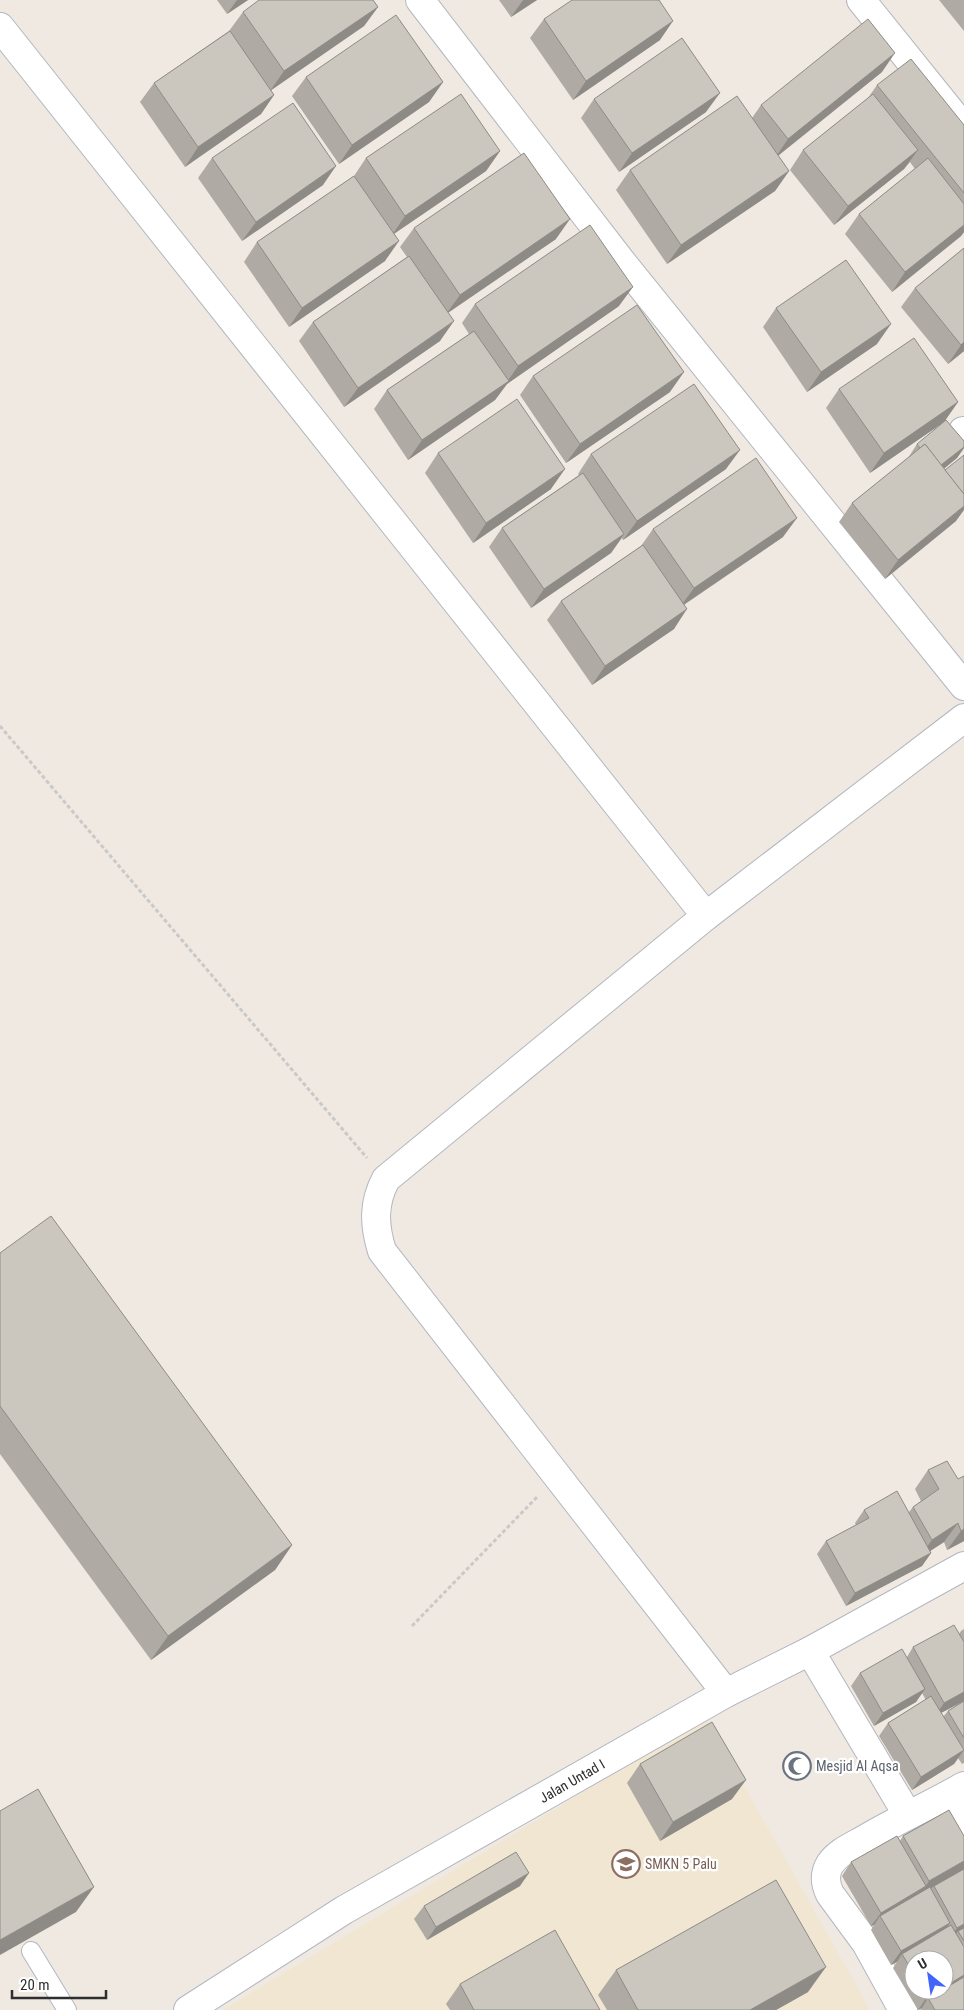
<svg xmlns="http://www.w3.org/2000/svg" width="964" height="2010" font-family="'Roboto Condensed',sans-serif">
<rect width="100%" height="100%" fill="#efe9e1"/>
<polygon fill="#f0e6d1" points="706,1718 870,2010 223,2010"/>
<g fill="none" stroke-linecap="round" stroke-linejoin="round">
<defs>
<polyline id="lane" points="31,1951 67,2010"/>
<g id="street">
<polyline points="420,0 621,261 964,686"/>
<polyline points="861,0 964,128"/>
<polyline points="0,27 706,916"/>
<polyline points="963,431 964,433"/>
<polyline points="810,1651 907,1814"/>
<path d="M726,1693L382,1251C374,1225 373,1203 386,1179L706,916L964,718"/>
<polyline points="947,1796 964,1824"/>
<polyline points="188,2010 344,1910 726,1693 810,1651 964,1566"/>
<path d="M903,2010L866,1943L830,1894C825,1884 824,1874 830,1864C838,1852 853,1846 865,1839C897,1820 931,1805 964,1786"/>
</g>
</defs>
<use href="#lane" stroke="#b4b7c1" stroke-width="20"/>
<use href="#street" stroke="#b4b7c1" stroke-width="30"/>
<g stroke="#c9c9c9" stroke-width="3" stroke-dasharray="4 2.5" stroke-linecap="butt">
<polyline points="0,726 367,1158"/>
<polyline points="412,1626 537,1497"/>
</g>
<use href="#lane" stroke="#fff" stroke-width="18"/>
<use href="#street" stroke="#fff" stroke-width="28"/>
</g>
<g fill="#afaba4" fill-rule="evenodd">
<polygon points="217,0 248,0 227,14"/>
<polygon points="499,0 537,0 511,17"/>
<polygon points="939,0 964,0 964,31"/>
<polygon points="378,7 364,26 271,90 274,95 261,114 185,167 140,102 154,83 229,31 243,12"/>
<polygon points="544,19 660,40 573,100 530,38"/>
<polygon points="882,72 778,156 789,171 775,191 667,264 616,190 630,170 752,118 761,105"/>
<polygon points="306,77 443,82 429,102 339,164 292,96"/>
<polygon points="877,85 964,125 964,232 961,236 892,292 845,234 859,214 915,169 910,162 904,169 834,225 790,170 803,150 868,98"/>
<polygon points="594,99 706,112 619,172 581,118"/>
<polygon points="500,151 486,171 394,234 385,261 289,327 244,262 257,242 354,176 366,158"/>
<polygon points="212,158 323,185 242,241 198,178"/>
<polygon points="414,228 556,239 448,313 440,341 344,407 299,341 313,322 407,257 400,247"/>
<polygon points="964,248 964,351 948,364 901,307 915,288"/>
<polygon points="475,304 619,306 507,384 495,400 408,460 374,409 387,390 469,334 462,323"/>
<polygon points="776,308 877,344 807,392 763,327"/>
<polygon points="533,376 670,392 566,463 520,395"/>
<polygon points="839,389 958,402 944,422 870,473 826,408"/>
<polygon points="964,441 964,448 957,458 944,469 945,470 956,521 885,579 839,522 852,503 908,458 917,444"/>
<polygon points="438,453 551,489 473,543 425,473"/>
<polygon points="591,454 726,469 623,540 622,538 611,553 531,608 489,547 502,528 579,475 578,474"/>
<polygon points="653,529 783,537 684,605 674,629 592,685 547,620 561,601 641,546"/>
<polygon points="0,1253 292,1545 275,1570 151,1660 0,1454"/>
<polygon points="928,1470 958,1479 964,1476 964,1541 947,1550 944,1542 930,1551 931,1553 922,1566 846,1606 817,1554 826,1541 856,1525 855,1523 864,1510 909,1512 913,1507 921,1501 915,1489"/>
<polygon points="964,1629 964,1701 941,1713 943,1717 948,1711 964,1701 964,1763 962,1764 958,1758 954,1764 912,1790 879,1736 888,1723 926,1700 922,1693 916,1702 874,1726 851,1686 860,1673 907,1657 913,1647 959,1634 961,1631"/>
<polygon points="640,1764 732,1799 660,1841 627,1783"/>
<path d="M903,1836H964V2010H920L922,2008L918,2010L893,1968L897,1962L891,1965L871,1930L874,1925L871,1926L842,1876L851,1862L900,1841ZM914,1960L944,1990H914Z"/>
<polygon points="520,1886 427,1940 414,1919 424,1906"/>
<polygon points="616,1970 808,1992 776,2010 607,2010 598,1995"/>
<polygon points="460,1984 600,2010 450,2010 446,2004"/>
</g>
<g fill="#8e8b86">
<polygon points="237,0 248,0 227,14"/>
<polygon points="523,0 537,0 511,17"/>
<polygon points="378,7 364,26 270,91 284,71"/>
<polygon points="673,21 660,40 573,100 586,81"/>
<polygon points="895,53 882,72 775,158 788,139"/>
<polygon points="443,82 429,102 339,164 352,145"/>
<polygon points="720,93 706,112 619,172 632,153"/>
<polygon points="274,95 261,114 185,167 198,147"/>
<polygon points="918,150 904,169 834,225 848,206"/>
<polygon points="500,151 486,171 392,235 405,216"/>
<polygon points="336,166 323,185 242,241 256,222"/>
<polygon points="789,171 775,191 667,264 681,245"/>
<polygon points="570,219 556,239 446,314 460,295"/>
<polygon points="964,225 964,232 961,236 892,292 905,272"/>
<polygon points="399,241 385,261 289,327 302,308"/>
<polygon points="633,287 619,306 507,384 495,400 408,460 422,440 507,382 518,366"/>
<polygon points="454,321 440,341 344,407 358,388"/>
<polygon points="891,324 877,344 807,392 821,372"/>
<polygon points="964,342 964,351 948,364 961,345"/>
<polygon points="684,372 670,392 566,463 580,444"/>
<polygon points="958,402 944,422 870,473 884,453"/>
<polygon points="964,447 964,448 957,458 928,481 937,468"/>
<polygon points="740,450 726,469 623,540 637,521"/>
<polygon points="565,469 551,489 473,543 486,523"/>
<polygon points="964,506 964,510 956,521 885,579 898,560"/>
<polygon points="797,518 783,537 680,607 694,588"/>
<polygon points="624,534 611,553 531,608 544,589"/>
<polygon points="687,609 674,629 592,685 605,666"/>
<polygon points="958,1523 944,1542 918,1559 932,1540"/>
<polygon points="964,1529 964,1541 947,1550 961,1531"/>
<polygon points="292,1545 275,1570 151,1660 168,1636"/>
<polygon points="931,1553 922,1566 846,1606 855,1593"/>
<polygon points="925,1689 916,1702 874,1726 883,1713"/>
<polygon points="964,1692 964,1701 935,1716 944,1703"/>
<polygon points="964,1750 954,1764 912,1790 921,1777"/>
<polygon points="746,1780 732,1799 660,1841 673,1822"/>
<polygon points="964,1861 964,1869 921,1894 880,1916 874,1925 871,1926 881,1913 925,1887 929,1881"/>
<polygon points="529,1873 520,1886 427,1940 436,1927"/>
<polygon points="94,1887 76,1912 0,1955 0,1940"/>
<polygon points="950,1923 941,1936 902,1954 897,1962 891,1965 901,1951"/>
<polygon points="964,1924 964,1932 958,1931 954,1937 948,1941 957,1928"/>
<polygon points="826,1967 808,1992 776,2010 750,2010"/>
<polygon points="964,1975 964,1983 928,1998 922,2008 918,2010 927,1997 939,1990 944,1990 944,1987"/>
</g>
<g fill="#cbc7bf" stroke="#8e8b86">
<polygon points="259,0 373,0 378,7 284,71 243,12"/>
<polygon points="572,0 659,0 673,21 586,81 544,19"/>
<polygon points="396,15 443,82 352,145 306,77"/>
<polygon points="868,19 895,53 788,139 761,105"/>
<polygon points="230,31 274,95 198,147 154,83"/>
<polygon points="682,38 720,93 632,153 594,99"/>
<polygon points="911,59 964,125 964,193 877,85"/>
<polygon points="461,94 500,151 405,216 366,158"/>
<polygon points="873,94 918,150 848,206 803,150"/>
<polygon points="737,96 789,171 681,245 630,170"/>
<polygon points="293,103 336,166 256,222 212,158"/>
<polygon points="524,153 570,219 460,295 414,228"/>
<polygon points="928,158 964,204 964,225 905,272 859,214"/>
<polygon points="354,176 399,241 302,308 257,242"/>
<polygon points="590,225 633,287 518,366 475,304"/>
<polygon points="964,248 964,342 961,345 915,288"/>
<polygon points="409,256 454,321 358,388 313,322"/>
<polygon points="846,260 891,324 821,372 776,308"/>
<polygon points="637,305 684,372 580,444 533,376"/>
<polygon points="474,331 509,381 422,440 387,390"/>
<polygon points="914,338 958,402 884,453 839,389"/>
<polygon points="694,384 740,450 637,521 591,454"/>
<polygon points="517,399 565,469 486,523 438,453"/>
<polygon points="946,420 964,441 964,447 941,465 925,444 920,448 917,444"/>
<polygon points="925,444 964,494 964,506 898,560 852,503"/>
<polygon points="964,455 964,494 945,470"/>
<polygon points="756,458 797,518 694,588 653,529"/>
<polygon points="583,473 624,534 544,589 502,528"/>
<polygon points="643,545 687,609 605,666 561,601"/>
<polygon points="51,1216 292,1545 168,1636 0,1406 0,1253"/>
<polygon points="947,1461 958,1479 964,1476 964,1529 961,1531 958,1523 932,1540 913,1507 939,1489 928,1470"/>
<polygon points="897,1491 931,1553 855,1593 826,1541 869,1518 864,1510"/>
<polygon points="954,1625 964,1642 964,1692 944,1703 913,1647"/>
<polygon points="902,1649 925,1689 883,1713 860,1673"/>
<polygon points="931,1696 964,1750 921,1777 888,1723"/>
<polygon points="964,1701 964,1738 948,1711"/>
<polygon points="712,1722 746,1780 673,1822 640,1764"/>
<polygon points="38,1789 94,1887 0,1940 0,1811"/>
<polygon points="949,1810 964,1836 964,1861 929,1881 903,1836"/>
<polygon points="897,1836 926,1886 881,1913 851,1862"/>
<polygon points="516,1852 529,1873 436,1927 424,1906"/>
<polygon points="964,1869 964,1924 957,1928 934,1886"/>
<polygon points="776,1880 826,1967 750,2010 638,2010 616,1970"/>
<polygon points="930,1887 950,1923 901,1951 880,1916"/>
<polygon points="951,1925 964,1947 964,1975 944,1987 944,1960 914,1960 914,1974 902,1954"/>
<polygon points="964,1928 964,1941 958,1931"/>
<polygon points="555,1930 600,2010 474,2010 460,1984"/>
<polygon points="964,1977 964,2010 935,2010 928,1998 943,1990 944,1990 944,1989"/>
<polygon points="923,1990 939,1990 927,1997"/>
</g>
<defs>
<symbol id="mosque-ring" viewBox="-11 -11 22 22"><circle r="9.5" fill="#fff" stroke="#6b7280" stroke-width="1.5"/><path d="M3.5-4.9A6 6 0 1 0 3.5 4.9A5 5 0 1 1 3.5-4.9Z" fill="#6b7280"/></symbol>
<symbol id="school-ring" viewBox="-11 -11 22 22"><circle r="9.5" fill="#fff" stroke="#8d6e63" stroke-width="1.5"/><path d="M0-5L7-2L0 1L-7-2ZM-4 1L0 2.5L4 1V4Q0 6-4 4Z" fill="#8d6e63"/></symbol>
</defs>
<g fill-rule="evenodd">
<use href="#mosque-ring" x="781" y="1750" width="32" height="32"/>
<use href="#school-ring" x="610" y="1848" width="32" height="32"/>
</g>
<g text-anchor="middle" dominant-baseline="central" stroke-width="4.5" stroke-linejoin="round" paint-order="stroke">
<g font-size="14" fill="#5b616d" stroke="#fff" text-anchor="start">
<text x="816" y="1766">Mesjid Al Aqsa</text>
</g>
<g font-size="14" fill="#2e2e2e" stroke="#fff">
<text transform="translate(572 1781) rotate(-30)">Jalan Untad I</text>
</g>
<g font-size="14" fill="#785e54" stroke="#fff" text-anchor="start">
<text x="645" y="1864">SMKN 5 Palu</text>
</g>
</g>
<g transform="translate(929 1975) rotate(330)"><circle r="24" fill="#ffffff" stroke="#ababab"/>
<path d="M0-4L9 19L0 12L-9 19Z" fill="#4264fb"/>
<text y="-8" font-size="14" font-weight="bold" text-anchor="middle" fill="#2e2e2e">U</text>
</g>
<path d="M12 1990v8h94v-8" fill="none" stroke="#2e2e2e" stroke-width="2.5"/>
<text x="20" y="1990" font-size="15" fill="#2e2e2e" stroke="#ffffff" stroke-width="4" paint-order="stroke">20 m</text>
</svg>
